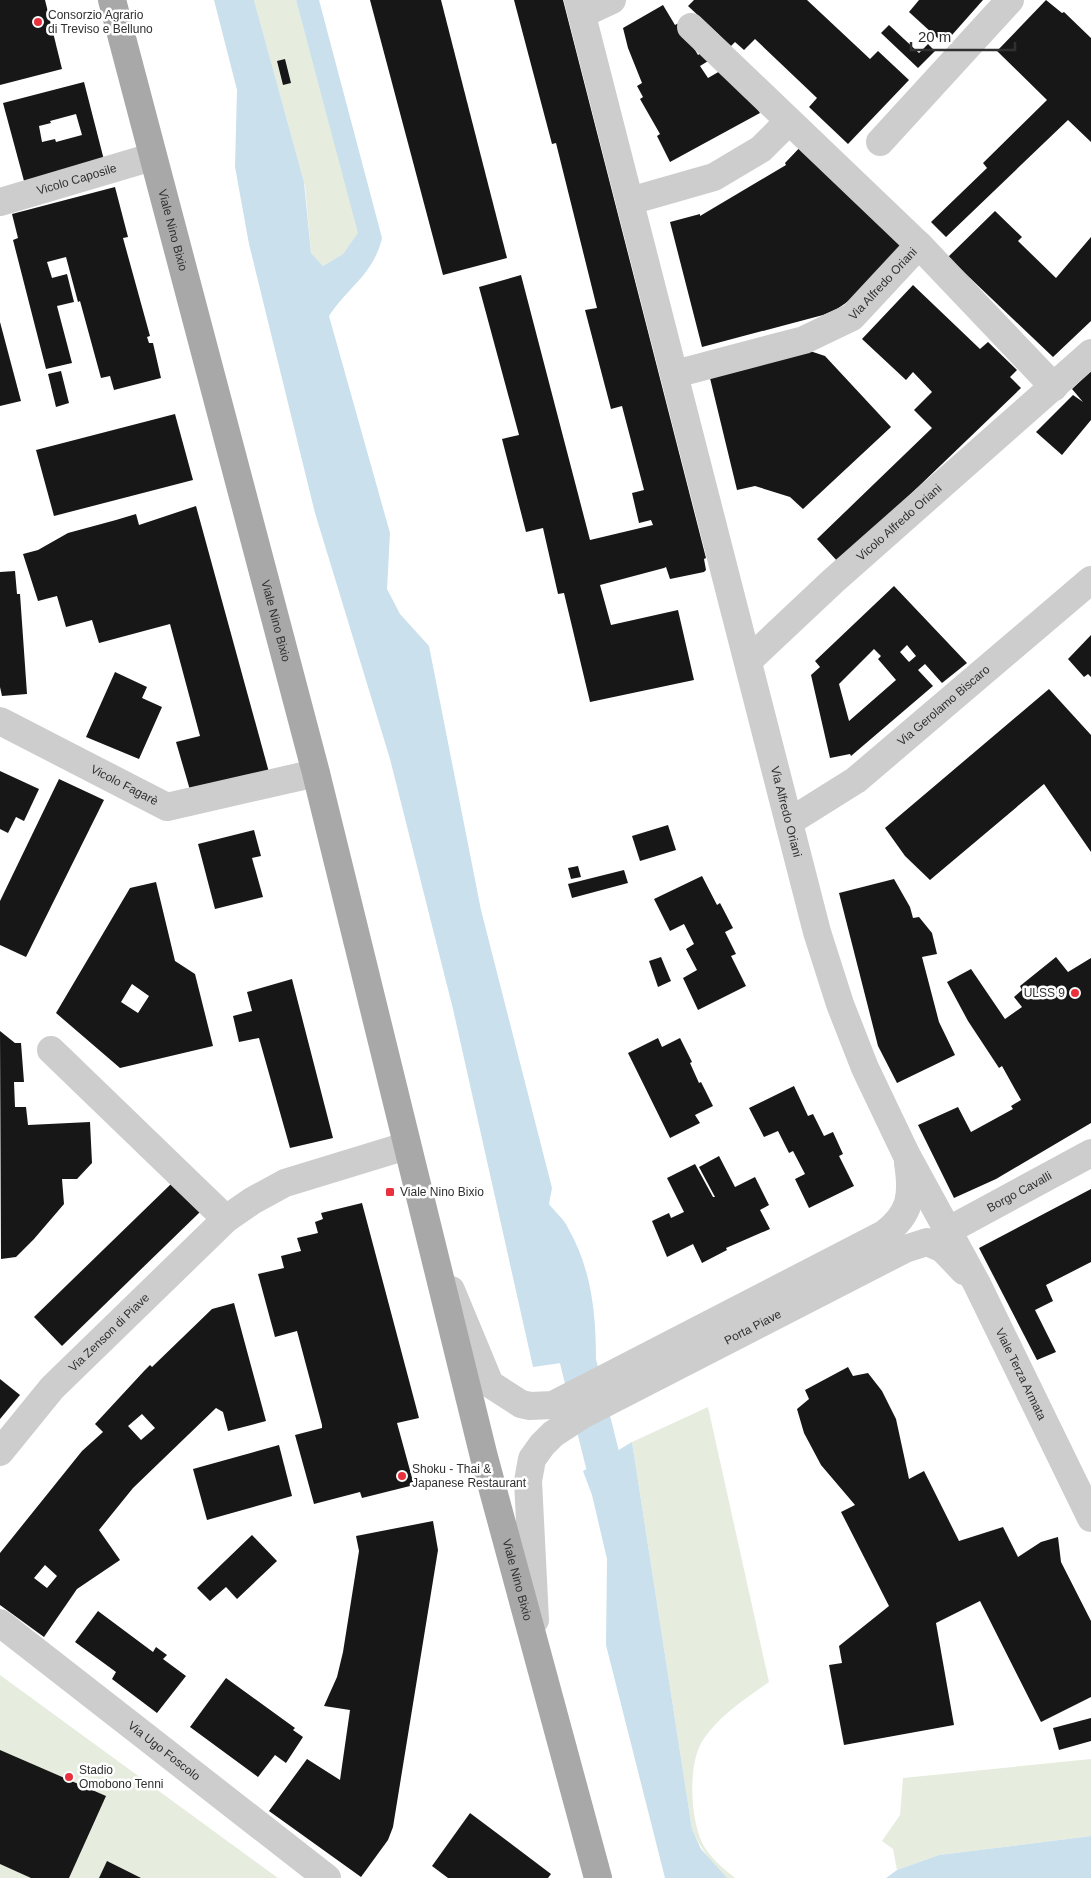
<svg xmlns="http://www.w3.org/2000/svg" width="1091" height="1878" font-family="Helvetica,sans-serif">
<rect width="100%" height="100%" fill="#fff"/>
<g fill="#e6edde">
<polygon points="254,0 296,0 359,233 343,254 323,266 311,253 305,186"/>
<path d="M708,1407L769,1682C745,1699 719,1716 703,1740C687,1764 690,1824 705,1848C713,1860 724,1869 735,1878H727C711,1863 701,1849 692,1829L632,1442Z"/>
<polygon points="0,1675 278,1878 0,1878"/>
<polygon points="1091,1759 1091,1836 939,1855 897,1870 893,1849 882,1841 900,1815 903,1778"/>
</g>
<g fill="#cae0ed">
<path d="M214,0H254L304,182L311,253L323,266L343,254L358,233L296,0H319L382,238C374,274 347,288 329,316L390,533L387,589L400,614L429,646L481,910L552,1188L549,1204C555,1212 564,1219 568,1228C591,1268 596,1312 596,1358L533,1367L453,1009L390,759L315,513L249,244L235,167L237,90Z"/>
<polygon points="632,1442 692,1829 701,1849 727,1878 665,1878 606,1645 607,1559 592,1495 583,1471"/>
<polygon points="1091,1836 1091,1878 886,1878 897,1870 939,1855"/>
</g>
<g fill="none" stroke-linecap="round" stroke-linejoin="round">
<polyline stroke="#cae0ed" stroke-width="36" points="566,1313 614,1506"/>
</g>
<g fill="#171717" fill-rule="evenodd">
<polygon points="0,0 45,0 62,69 0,85"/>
<polygon points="370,0 441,0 507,258 443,275"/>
<polygon points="514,0 563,0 706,558 704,559 706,570 704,572 670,579 666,567 664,568 600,585 611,625 678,610 694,680 590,702 564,593 558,594 543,528 526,532 502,439 519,435 479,287 521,275 590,540 653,525 651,520 639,523 632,493 644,490 622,406 611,409 585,310 597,308 556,143 552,144"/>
<polygon points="694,0 807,0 870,59 878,51 909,80 848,144 809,107 817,98 755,39 744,50 735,42 731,46 688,6"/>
<polygon points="919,0 983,0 944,44 909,12"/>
<polygon points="1046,0 1062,13 1064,12 1091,38 1091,142 1068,120 946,237 931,222 987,168 983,163 1047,100 997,51"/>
<polygon points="663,5 675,25 679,23 698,55 704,51 713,58 700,66 708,78 727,67 746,90 760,113 670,162 657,136 660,134 640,99 643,97 637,86 642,83 628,48 623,28"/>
<polygon points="889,25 919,53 928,44 935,51 918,68 881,33"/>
<polygon points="285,59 291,83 283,85 277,61"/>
<path d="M84,82L104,160L24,181L3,103ZM76,114L82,135L56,142L55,139L42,142L39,126L51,123L50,121Z"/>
<polygon points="805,142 909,239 853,298 837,309 823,315 702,347 670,222 700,214 700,216 786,165 785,163"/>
<polygon points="115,187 128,237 123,238 150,336 147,337 149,343 153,343 161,378 114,390 110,376 101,378 80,301 78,302 66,257 47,262 52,278 67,274 74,302 57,306 72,363 46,369 13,240 18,238 12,214"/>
<polygon points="995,211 1022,237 1018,241 1056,278 1091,237 1091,321 1053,357 948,257"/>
<polygon points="913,285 980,349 988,342 1017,370 1010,377 1021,388 839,563 817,539 932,428 914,410 932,392 913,372 906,380 862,339"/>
<polygon points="0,322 21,401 0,406"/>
<polygon points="807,350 825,356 891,427 803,509 790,497 755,486 737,490 709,374"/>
<polygon points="61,371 69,403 56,407 48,374"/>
<polygon points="1091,371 1091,420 1062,455 1036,432 1073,395 1083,402 1072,389"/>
<polygon points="175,414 193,480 54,516 36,450"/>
<polygon points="196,506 270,776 190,790 176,742 200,736 170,624 99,643 92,620 66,627 57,596 38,601 23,554 38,550 68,533 116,520 136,514 139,525"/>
<polygon points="15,571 17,594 20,594 27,694 2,696 0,687 0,572"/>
<path d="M894,586L967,663L942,683L925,664L918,670L933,686L851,756L850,754L830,758L811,675L820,667L815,661ZM907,645L916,656L909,662L900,652ZM874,649L881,656L878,659L896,680L849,721L839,684Z"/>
<polygon points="1091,635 1091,677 1088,674 1084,677 1068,659"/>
<polygon points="115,672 147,687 142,698 162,707 139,759 86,737"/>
<polygon points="1049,689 1091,735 1091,852 1044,784 930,880 905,856 885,828"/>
<polygon points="0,771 39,789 24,821 16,817 8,833 0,829"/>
<polygon points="59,779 104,800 26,957 0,945 0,901"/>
<polygon points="668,825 676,850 640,861 632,836"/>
<polygon points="254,830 261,856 252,858 263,897 215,909 198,844"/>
<polygon points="578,866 581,877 571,879 568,868"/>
<polygon points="624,870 628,883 572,898 568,884"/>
<polygon points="702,876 717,905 720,903 733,928 725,932 736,954 731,956 746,986 698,1010 683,978 697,970 686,949 694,944 684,924 670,931 654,899"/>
<polygon points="894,879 910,907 913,918 919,917 932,933 937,954 922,957 939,1022 955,1055 897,1083 878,1046 839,893"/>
<path d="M156,882L175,961L195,974L213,1046L120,1068L56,1013L130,888ZM132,984L149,996L138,1013L121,1002Z"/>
<polygon points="661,957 671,981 658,987 649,961"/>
<polygon points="1056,957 1068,972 1091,958 1091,1123 996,1179 954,1198 918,1125 958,1107 971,1132 1013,1109 1011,1106 1021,1100 1002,1066 999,1068 968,1021 947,982 971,969 1005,1019 1022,1007 1014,997 1022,990 1020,986"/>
<polygon points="292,979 333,1138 290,1148 259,1038 239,1042 233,1016 252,1011 247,992"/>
<polygon points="0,1031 15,1043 21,1043 24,1082 14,1082 15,1107 26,1107 28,1125 90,1122 92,1163 77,1179 62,1179 64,1204 34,1239 16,1257 1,1259"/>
<polygon points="658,1038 662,1047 680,1038 692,1062 690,1063 699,1083 701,1082 713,1106 695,1115 700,1123 670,1138 628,1053"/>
<polygon points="794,1086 808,1116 813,1114 824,1136 833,1132 843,1154 839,1156 854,1186 809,1208 795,1179 805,1174 793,1151 789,1153 778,1131 764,1137 749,1108"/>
<polygon points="719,1156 735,1187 755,1177 769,1205 760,1210 770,1229 726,1248 727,1250 702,1263 693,1244 667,1257 652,1221 669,1213 671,1218 684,1212 667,1178 695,1164 713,1197 715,1197 699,1167"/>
<polygon points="172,1183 200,1212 62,1346 34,1317"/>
<polygon points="1091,1189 1091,1262 1046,1285 1053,1301 1035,1310 1056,1352 1037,1360 979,1248"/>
<polygon points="362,1203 419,1418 397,1423 414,1485 362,1498 360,1492 314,1504 295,1435 322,1428 322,1425 297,1331 275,1337 258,1274 284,1268 281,1256 301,1251 297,1238 318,1233 315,1222 323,1219 321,1213"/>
<path d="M234,1303L266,1421L228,1431L223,1412L216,1408L133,1488L99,1530L120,1560L77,1589L44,1637L0,1605V1553L82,1451L103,1432L95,1424L145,1370L150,1365L152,1367L212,1309ZM142,1414L155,1428L141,1440L128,1426ZM45,1565L57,1576L47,1588L34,1578Z"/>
<polygon points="848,1367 853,1376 868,1373 882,1391 896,1419 909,1479 924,1471 959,1541 1003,1527 1018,1557 1041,1542 1058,1537 1061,1562 1091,1621 1091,1697 1041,1722 980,1601 936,1623 954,1725 844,1745 829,1665 842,1663 839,1646 889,1606 841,1512 855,1505 821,1465 804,1433 797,1409 809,1399 805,1390"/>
<polygon points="0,1379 20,1395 0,1419"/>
<polygon points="279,1445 292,1496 207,1520 193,1469"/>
<polygon points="433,1521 438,1550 393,1827 388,1840 361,1877 269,1811 307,1759 340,1780 350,1710 324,1706 337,1677 343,1652 359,1551 356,1536"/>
<polygon points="252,1535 277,1561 237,1599 226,1587 210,1601 197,1588"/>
<polygon points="98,1611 153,1652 156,1647 167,1655 163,1659 186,1676 157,1713 112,1679 116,1672 75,1642"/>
<polygon points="226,1678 295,1728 293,1730 303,1737 286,1763 275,1755 258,1777 190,1727"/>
<polygon points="1091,1718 1091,1741 1059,1750 1053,1728"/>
<polygon points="0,1750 106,1796 69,1878 31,1878 0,1864"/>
<polygon points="470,1813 551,1874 548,1878 448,1878 432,1866"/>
<polygon points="107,1861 141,1878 99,1878"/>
</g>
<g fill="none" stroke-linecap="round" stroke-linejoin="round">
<g stroke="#cdcdcd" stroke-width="28">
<path id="s1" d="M578,0L817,932L840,1004L865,1068L906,1154L977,1284L1091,1518"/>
<polyline points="582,14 612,0"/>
<polyline points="691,27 919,245 1054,387"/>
<polyline points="880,142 1010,0"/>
<polyline points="630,201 714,177 761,149 788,122"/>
<path id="s2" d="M0,202L152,157"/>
<path id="s3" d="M675,374L804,340L852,317L919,245"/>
<path id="s4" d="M748,661L833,581L1091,353"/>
<path id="s5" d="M0,721L167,807L316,773"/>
<path id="s6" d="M789,822L856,780L1091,580"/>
<polyline points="51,1050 226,1219"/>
<path id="s7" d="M949,1230L1091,1153"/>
<path d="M451,1290L490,1384L521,1404L530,1406L553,1405L884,1234C911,1214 913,1195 908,1163"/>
<path id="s8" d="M0,1452L52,1388L226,1219L252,1201L285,1183L406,1146"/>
<path id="s9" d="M535,1620L528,1481L532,1459L542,1445L553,1434L582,1415L905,1249L927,1242L943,1249L964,1271"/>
<path id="s10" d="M0,1623L327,1878"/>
</g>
<path stroke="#a8a8a8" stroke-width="28" id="s11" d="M112,0L316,773L484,1457L598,1878"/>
</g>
<g fill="#ea2f3d" stroke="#fff" stroke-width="2">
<circle cx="38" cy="22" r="5"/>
<circle cx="1075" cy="993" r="5"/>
<rect x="385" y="1187" width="10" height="10" rx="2.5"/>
<circle cx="402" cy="1476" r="5"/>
<circle cx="69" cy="1777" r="5"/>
</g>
<g text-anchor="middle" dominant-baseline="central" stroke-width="5" stroke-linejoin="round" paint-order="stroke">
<g font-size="12" fill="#303030" stroke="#fff" text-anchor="start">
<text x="48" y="15">Consorzio Agrario<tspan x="48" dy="14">di Treviso e Belluno</tspan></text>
<text x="1065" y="993" text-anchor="end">ULSS 9</text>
<text x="400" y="1192">Viale Nino Bixio</text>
<text x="412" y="1469">Shoku - Thai &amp;<tspan x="412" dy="14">Japanese Restaurant</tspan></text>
<text x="79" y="1770">Stadio<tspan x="79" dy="14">Omobono Tenni</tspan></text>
</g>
<g font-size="12" fill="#303030" stroke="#fff">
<text stroke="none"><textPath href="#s2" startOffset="80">Vicolo Caposile</textPath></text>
<text stroke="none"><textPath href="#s11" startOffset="238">Viale Nino Bixio</textPath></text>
<text stroke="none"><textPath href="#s3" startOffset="232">Via Alfredo Oriani</textPath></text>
<text stroke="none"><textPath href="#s4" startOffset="205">Vicolo Alfredo Oriani</textPath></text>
<text stroke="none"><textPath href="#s11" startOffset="642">Viale Nino Bixio</textPath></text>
<text stroke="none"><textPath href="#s6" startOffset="194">Via Gerolamo Biscaro</textPath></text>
<text stroke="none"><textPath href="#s5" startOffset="140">Vicolo Fagarè</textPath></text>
<text stroke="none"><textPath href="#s1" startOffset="838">Via Alfredo Oriani</textPath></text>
<text stroke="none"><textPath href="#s7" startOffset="80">Borgo Cavalli</textPath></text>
<text stroke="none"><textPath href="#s9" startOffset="421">Porta Piave</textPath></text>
<text stroke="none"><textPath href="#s8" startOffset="162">Via Zenson di Piave</textPath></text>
<text stroke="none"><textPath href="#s1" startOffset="1450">Viale Terza Armata</textPath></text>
<text stroke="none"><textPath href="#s11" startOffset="1631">Viale Nino Bixio</textPath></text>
<text stroke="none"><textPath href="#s10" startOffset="208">Via Ugo Foscolo</textPath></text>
</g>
</g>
<path d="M911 42v8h104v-8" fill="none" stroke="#303030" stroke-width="2.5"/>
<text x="918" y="42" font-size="15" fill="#303030" stroke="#ffffff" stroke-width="4" paint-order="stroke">20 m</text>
</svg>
